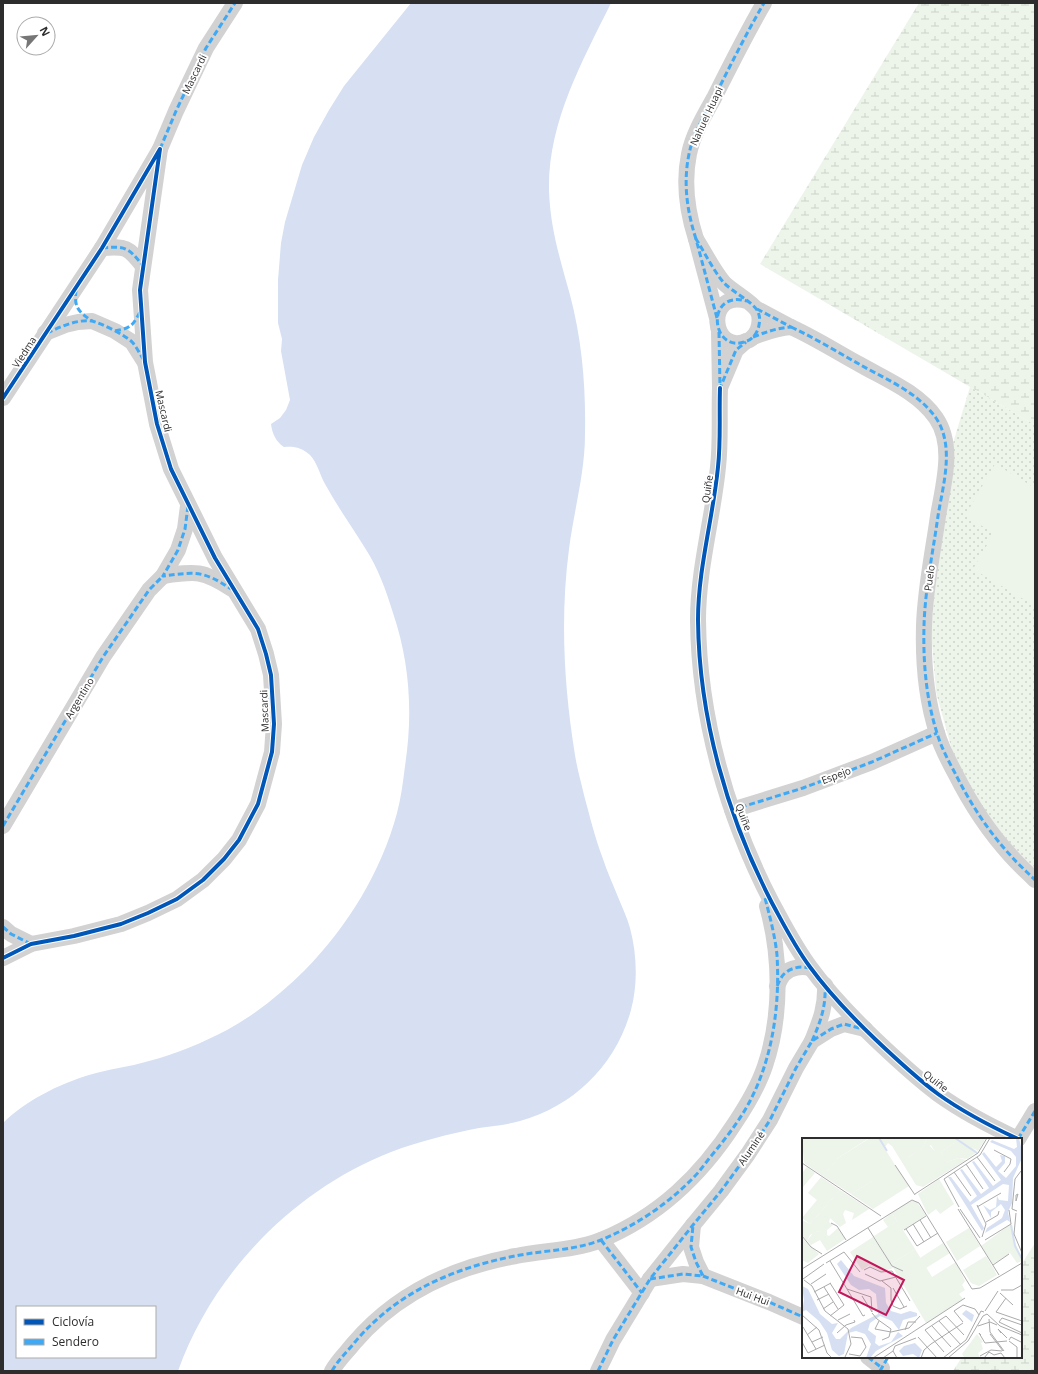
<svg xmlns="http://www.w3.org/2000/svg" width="1038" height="1374" font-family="'Open Sans',sans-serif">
<defs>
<pattern id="wetland-marsh" width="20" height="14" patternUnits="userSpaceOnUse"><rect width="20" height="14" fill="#edf4ea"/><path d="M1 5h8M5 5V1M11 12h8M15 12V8" fill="none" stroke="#ccd2c9"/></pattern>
<pattern id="park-dots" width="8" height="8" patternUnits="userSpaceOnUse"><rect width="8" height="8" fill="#edf4ea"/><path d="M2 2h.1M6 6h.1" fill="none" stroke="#ccd2c9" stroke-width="1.8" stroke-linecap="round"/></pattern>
</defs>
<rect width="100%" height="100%" fill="#fff"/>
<g fill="url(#wetland-marsh)">
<polygon points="919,3 1035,3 1035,425 760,264"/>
<polygon points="1035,1243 1035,1371 953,1371 962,1357 1021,1357 1021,1265"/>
</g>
<polygon fill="url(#park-dots)" points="970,387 1035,425 1035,868 1015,850 973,796 955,761 936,692 931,631 939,549 953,443"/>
<polygon fill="#edf4ea" points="995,464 1035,488 1035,606 973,569 994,533 965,516"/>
<path fill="#d6e0f2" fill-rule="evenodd" d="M411,3H611C582,62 548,122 549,190C550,227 560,259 570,295C582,340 586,387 585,434C585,473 574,510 569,549C560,617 564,687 575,755C577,768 581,782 584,795C590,817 595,838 603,859C607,872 613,884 618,897C622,907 627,917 630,928C637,954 638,984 631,1010C616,1065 574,1106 520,1121C506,1125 492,1126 479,1128C449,1134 420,1141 391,1152C294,1190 213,1273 178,1371H3V1123C25,1101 59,1084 89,1075C108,1069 129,1067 149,1061C176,1054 202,1043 227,1030C256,1014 282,993 305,970C348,926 381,872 397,813C401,798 403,782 405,766C413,714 410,663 393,613C386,590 378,568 365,548C352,527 337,506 325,484C320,475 317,462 310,455C302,448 295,446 284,447C276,442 272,433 271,424L280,418L286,410L290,400L281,351L282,339L278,323V280L281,243L285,222L302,165L314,137L329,110L344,86ZM17,1307H155V1357H17Z"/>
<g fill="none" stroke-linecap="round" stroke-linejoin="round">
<g stroke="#d2d2d2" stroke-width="16">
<polyline points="160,149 176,111 206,48 235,3"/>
<path d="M696,239C687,211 683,183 689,154C693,134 704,116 714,98C730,66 746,34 764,3"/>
<path d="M102,248C126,246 128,247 143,266"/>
<path d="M717,318L696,239C705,253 713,270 724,283C733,292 751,301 757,310C760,315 760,320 759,325C758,332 753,339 747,341C711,356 704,289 747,301"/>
<path d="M791,327C815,338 837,352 859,364C885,379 918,392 936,418C955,446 943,485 938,516C933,552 925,589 924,626C923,661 926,699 937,733C941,747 948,760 955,773C970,803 988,831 1011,856C1018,864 1027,872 1035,880"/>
<polyline points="719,332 720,388 736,350 746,341"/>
<polyline points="45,333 65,325 78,322 92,321 115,331 132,342 144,361"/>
<path d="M753,337C766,332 777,328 791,327L757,309"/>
<path d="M720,388C719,414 721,441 718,467C713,518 698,569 698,620C699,718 727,816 772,903C784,925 795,947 810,967C829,993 852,1017 875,1039C895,1058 915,1077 938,1094C963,1112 990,1126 1018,1139"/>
<polyline points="3,398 102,248 160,149 140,290 145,362 157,424 171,469 215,558 258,629 266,654 271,675 274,724 272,752 258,804 239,840 224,859 203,880 177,899 148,913 121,924 74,936 31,944 3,958"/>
<path d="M188,506L185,529L178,550L163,576C196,571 203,570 232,589"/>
<polyline points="732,810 803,788 872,762 937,733"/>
<polyline points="3,826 103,657 149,590 163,576"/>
<polyline points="3,927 11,934 31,944"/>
<path d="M777,986C779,982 781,977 784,974C791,967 802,966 810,968"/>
<path d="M812,1041C820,1021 826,1007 825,985"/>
<polyline points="1018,1139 1035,1111"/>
<polyline points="601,1240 642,1293"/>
<polyline points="703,1276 769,1302 803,1317"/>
<polyline points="650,1279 683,1274 703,1276 696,1262 691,1247 693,1225"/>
<polyline points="868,1357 882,1368"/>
<path d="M332,1371C338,1360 347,1352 354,1343C396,1294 454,1267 516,1256C545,1250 573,1251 601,1240C659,1216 701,1176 735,1123C747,1105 758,1087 765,1066C782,1016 781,956 767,906"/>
<polyline points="598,1371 613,1340 650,1279 693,1225 721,1191 748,1154 770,1120 796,1068 812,1041 831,1029 844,1024 865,1029"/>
</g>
<g stroke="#3fa9f5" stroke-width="3" stroke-dasharray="6 3" stroke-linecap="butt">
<polyline points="160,149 176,111 206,48 235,3"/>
<path d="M696,239C687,211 683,183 689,154C693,134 704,116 714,98C730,66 746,34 764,3"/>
<path d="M102,248C126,246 128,247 143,266"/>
<path d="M76,290C74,308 78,311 92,321"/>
<path d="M717,318L696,239C705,253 713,270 724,283C733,292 751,301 757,310C760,315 760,320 759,325C758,332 753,339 747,341C711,356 704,289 747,301"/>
<path d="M791,327C815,338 837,352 859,364C885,379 918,392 936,418C955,446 943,485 938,516C933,552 925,589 924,626C923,661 926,699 937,733C941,747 948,760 955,773C970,803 988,831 1011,856C1018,864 1027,872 1035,880"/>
<path d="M115,331C132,328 133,325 141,310"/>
<polyline points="719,332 720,388 736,350 746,342"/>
<path d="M47,333C60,327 77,319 92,321C101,323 127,336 133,343C137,348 140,354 143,359"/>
<path d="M753,337C766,332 777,328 791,327L757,309"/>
<path d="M188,506L185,529L178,550L163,576C195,572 203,570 231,589"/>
<polyline points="732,810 803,788 872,762 937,733"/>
<polyline points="3,826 103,657 149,590 163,576"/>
<polyline points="3,927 11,934 31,944"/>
<path d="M777,986C779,982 781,977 784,974C791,967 802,966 810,968"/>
<path d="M812,1041C820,1023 826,1007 825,987"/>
<polyline points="1018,1139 1035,1111"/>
<polyline points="601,1240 642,1293"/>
<polyline points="703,1276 769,1302 803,1317"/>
<polyline points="650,1279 683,1274 703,1276 696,1262 691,1247 693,1225"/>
<polyline points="868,1357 882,1368"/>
<path d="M332,1371C338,1360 347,1352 355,1342C396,1293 453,1268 515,1256C544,1250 573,1251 601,1240C635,1226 668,1204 694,1177C701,1170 706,1162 712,1155C726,1138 740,1120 750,1101C773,1057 780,1004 777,955C775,936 770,917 765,898"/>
<polyline points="598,1371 613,1340 650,1279 693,1225 721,1191 748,1154 770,1120 796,1068 812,1041 831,1029 844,1024 863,1029"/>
<polyline points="880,1371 888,1357"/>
</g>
<defs>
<g id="cycleway">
<path d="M720,388C719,414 721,441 718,467C713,518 698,569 698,620C699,718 727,816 772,903C784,925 795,947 810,967C829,993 852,1017 875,1039C895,1058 915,1077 938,1094C963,1112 990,1126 1018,1139"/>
<polyline points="3,398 102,248 160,149 140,290 145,362 157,424 171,469 215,558 258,629 266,654 271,675 274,724 272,752 258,804 239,840 224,859 203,880 177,899 148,913 121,924 74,936 31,944 3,958"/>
</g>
</defs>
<use href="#cycleway" stroke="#fff" stroke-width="6"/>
<use href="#cycleway" stroke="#0057b8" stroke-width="4"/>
</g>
<g text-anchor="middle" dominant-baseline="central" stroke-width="4" stroke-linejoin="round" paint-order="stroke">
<g font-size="10" fill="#2d2d2d" stroke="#fff">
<text transform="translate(194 74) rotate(-64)">Mascardi</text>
<text transform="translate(706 116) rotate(-65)">Nahuel Huapi</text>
<text transform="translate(24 352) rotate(-57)">Viedma</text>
<text transform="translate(164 411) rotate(77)">Mascardi</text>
<text transform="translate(707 489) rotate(-82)">Quiñe</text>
<text transform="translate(929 578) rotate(-82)">Puelo</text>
<text transform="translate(79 698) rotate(-59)">Argentino</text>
<text transform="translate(264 711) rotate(-92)">Mascardi</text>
<text transform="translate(836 775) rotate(-21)">Espejo</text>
<text transform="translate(744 817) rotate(69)">Quiñe</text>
<text transform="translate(936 1081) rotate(38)">Quiñe</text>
<text transform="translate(751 1148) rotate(-56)">Aluminé</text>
<text transform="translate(753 1296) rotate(20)">Hui Hui</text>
</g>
</g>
<g transform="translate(802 1138)">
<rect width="220" height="220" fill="#fff"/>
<path d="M3,0H22L28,8L2,25L0,2ZM76,0H125L121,9L103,21L127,7L146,27L144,24L157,20L164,22L121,49L114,47L90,8L86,5L82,10ZM155,0H184L176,13ZM5,29L13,35L0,50V35ZM100,38L107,48L71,71L49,56L70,43ZM137,41L152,66L138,76L134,71L126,77L116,56ZM36,90L43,101L25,113L18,102L9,107L5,103L11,95L16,93L27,98ZM1,101L17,116L6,125L0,122Z" fill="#edf4ea"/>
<path d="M22,0H67L36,20L21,38L2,25L27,8ZM125,0H155L167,6L175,14L165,21L152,5L139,14L147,29L144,32L129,7L102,21L121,9ZM38,52L67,71L50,82L52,75L43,72L41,76L44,85L38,89L28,80L27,84L31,87L25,92V98L16,93L8,97L5,103L0,97V82L8,86ZM90,75L95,83L86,89L81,82Z" fill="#edf4ea"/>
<path d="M210,85L211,98L220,123L215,125L208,115L191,126L179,108ZM71,99L83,117L60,132L48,114ZM113,111L130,139L154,124L163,143L160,147L163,152L157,156L161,161L124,185L89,126Z" fill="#edf4ea"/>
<path d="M108,63H114L124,77L101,92L113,111L89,126L72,98L95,83L90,75ZM167,90L178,108L155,123L144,104ZM141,105L148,115L124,130L118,120ZM83,117L91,130L80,134L67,127ZM184,118L195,137L177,148L169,145L161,132ZM175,196L181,204L179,205L181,211L176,215L178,220H163L160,216Z" fill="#edf4ea"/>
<path d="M68,0H76L100,38L80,50L70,43L49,56L21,38L36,20ZM152,5L158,10L165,21L157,20L144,24L139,14ZM19,39L38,52L8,86L0,80L15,62L6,55ZM86,90L90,97L77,105L73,98ZM93.5 103a5.5 5.5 0 1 1 11 0a5.5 5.5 0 1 1-11 0ZM98.5 110a5.5 5.5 0 1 1 11 0a5.5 5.5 0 1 1-11 0ZM81.5 110a5.5 5.5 0 1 1 11 0a5.5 5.5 0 1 1-11 0ZM134,114L138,120L124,129L120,122ZM83,119L90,130L84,131L81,126L72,130L70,128ZM185,120L193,133L184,138L176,125Z" fill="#edf4ea"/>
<path d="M214,0H217L219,9L220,20L211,40L210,65L206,74L208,84L205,82L183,95L185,90L200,80L203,72L199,66L189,74V80L181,67L188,72L194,69L195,58L197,62L206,63L207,47L201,46L169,67L182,90L180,93L146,39H149L168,64L175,58L158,32L160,31L179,56L187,50L170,24L172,23L191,48L199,42L180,16L182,14L194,29L200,23L198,17L203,18V25L196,33L204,40L214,28V19L209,13L188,4L190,2L212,11L215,9ZM39,122L52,138L83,150L84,165L89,173L99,176L108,173L115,175V178L101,182L97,192L90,183L78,178L68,185L66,192L74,198L73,205L77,208L89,204L96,194L101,198L74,213L68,220H64L69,206L63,196L54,193L46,195L42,216L37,218L30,212L25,195L17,183L4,172L0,174L2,162L0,148L6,151L18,176L30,186L36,185L30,195L34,201H38L49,190L76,176L74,156L67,151L57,152L49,147L35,126ZM164,172L172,177L170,184L160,176ZM113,205L120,212L117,220L111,216L101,218L97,213L102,208Z" fill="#d6e0f2"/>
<path fill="none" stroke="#d6e0f2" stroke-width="2" d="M77,0L85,13M153,0L175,15M209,87L213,108L220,121"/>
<path fill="none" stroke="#ababab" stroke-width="1" d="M192,12L209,21L208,26L202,34M175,19L193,43M0,25L79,78M164,26L181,51M93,27L113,57M152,34L169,58M113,56L176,15L185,0M216,56L214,57V63L216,56M175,67L184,86L180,99M157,69L142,41L178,17L188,0M175,69L199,55M156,71L197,137M158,71L178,100M215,73L210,71L213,41L219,33M214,75L212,96L220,115M118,82L129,100M184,84L196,77L197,73M29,85L35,88L44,102M111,86L122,104M66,90L90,128L101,133M104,91L115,108L136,95M102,92L124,78M0,98L9,109L20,116M183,102L209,86L207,72M28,123L45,151M24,125L42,114L58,134M191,127L207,116M0,131L110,62L117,65L170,151L178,150L220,125M62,132L68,129L79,134L90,133L108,163M63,136L78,143L94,139M1,141L22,126M2,142L10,148L23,173L46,191L49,206L43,219M80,143L89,150V162L91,168L98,171L105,168M9,146L24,136M22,149L36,171M91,150L102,169M199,152H211L220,147M12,154L29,145M198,155L211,167M60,158L70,174L69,159L45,151L61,178L63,177M204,160L194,174L220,183M15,162L27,156M21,171L31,164M183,173L196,153M70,175L75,181L89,191L87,199L80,202M0,177L17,192L25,215L30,220M28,178L42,167L28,145M181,178L185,176L198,188L220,197M187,181L188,194L202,213M36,182L48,176M77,183L73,191L89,194L107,190L118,178M137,183L159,207M161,184L152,173L161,167L173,171L177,177M220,187L200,180L197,184L220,195M130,188L149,209M176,188L188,184L195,187M1,189L14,211M103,192L106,184H114M35,195L44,187L53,184L52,182M199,195L196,191L205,200M188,196L201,213M5,197L15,189M179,197L177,195L183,205L205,203M116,199L135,220M207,202L209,199L219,204M207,203L215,209V220M0,204L6,215M10,204L21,199M142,214L123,192L144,178L162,197M6,215L23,207M47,216L58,218L64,209L60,200L49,199M178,218L189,212L200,213M71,220L163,160M81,220L91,213M95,220L91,213L93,208L114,200M119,220L122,212L129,206L161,185M141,220L164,202L179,173L182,174M146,220L166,203L181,178M182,220L187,214L192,217L199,215L203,220"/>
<path fill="#c2185b" fill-opacity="0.15" stroke="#c2185b" stroke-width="2" d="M55,118L102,142L84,177L37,154Z"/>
<rect width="220" height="220" fill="none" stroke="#2d2d2d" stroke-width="2"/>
</g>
<rect width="1038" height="1374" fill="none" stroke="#2d2d2d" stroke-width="8"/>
<rect x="16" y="1306" width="140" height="52" fill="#ffffff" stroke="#ababab"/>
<rect x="24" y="1319" width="20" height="6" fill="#0057b8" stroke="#ababab"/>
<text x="52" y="1326" font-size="12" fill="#2d2d2d">Ciclovía</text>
<rect x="24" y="1339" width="20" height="6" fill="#3fa9f5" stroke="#ababab"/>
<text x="52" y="1346" font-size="12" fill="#2d2d2d">Sendero</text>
<g transform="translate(36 36) rotate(63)"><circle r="19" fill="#ffffff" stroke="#ababab"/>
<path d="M0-3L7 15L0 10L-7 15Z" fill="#767676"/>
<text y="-6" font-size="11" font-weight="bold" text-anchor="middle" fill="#2d2d2d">N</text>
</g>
</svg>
